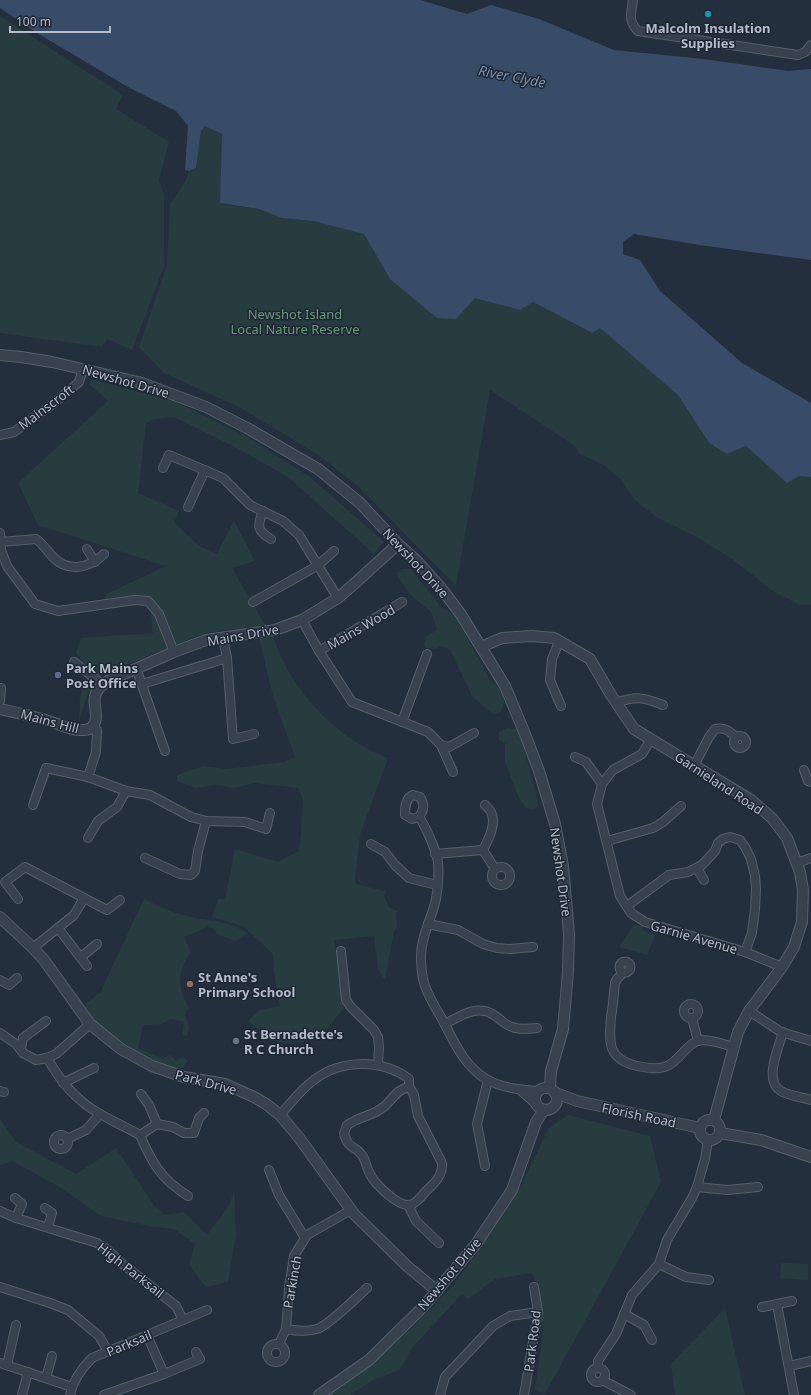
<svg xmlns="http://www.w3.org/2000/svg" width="811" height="1395" font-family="'Noto Sans',sans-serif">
<rect width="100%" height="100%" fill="#242f3e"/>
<g fill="#263c3f">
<polygon points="0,16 123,95 116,109 169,142 159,180 164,195 164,266 132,350 107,339 102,347 0,333"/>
<polygon points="205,126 222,134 221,204 259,209 282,218 313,221 364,234 390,279 456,319 475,297 520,310 533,302 591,333 600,328 678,395 709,443 727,453 746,446 787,483 799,476 811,477 811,605 799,605 770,589 735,561 697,537 656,517 635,500 621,480 604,465 580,454 575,446 490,390 456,586 358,486 317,454 239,407 164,373 139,347 167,266 170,204 186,180 189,171 196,168 201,131"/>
<polygon points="91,379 173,401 244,435 310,477 384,542 374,554 288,477 237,448 174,417 154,419 146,423 138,493 179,511 174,522 199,546 217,554 234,521 255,561 232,568 265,625 205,633 99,676 87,696 79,721 80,696 90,669 76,653 81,638 153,633 149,596 103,600 107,594 166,566 38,525 18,483 108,401 89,384"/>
<polygon points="402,569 411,569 441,607 455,615 490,680 506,695 501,712 494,715 472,696 450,649 441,646 435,649 426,648 424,644 427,636 437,630 431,612 410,594 396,574"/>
<path d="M273,637C289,683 323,724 366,748C373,752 381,755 388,758L360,835L355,879L356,884L385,891L384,896L389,907L397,911L396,914L397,927L394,931L385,980L378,969L374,936L334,940L342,998L346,1005L324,1033L304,1042L279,1043L268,1037L248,1021L260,1010L280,1006L274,972L273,954L243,926L212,917L218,899H225L235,849L278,862L299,851L301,835L303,799L298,788L255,783L234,788L217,785L195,788L177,781V775L204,766L226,769L284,762L295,757L273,696L259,638Z"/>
<polygon points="507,728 516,729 521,736 539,805 534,809 526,808 519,798 505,762 505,743 499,740 499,732"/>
<path d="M144,899C153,903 163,909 173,912C197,921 227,918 248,934L235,941L217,934L214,929L208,927L184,937L191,953C177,967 177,994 190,1008L186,1011L185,1015L189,1027L187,1036L182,1035L184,1022L171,1019L162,1024L143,1025L138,1048L163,1059L170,1054L176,1061L183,1057L188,1061C186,1063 185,1066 182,1068C176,1070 170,1067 165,1065C134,1054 102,1033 83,1007L99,993H100Z"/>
<polygon points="634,925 643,926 643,930 655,935 647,955 619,947"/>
<polygon points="568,1115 650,1136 661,1182 545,1394 535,1389 543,1332 539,1291 532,1273 495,1279 468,1299 462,1294 411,1349 400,1370 373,1380 350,1395 324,1395 411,1329 452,1287 483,1244 520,1188 549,1128"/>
<polygon points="0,1119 16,1142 76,1174 116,1148 155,1207 165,1215 184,1212 207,1235 229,1206 234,1191 236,1235 228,1282 206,1287 189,1265 195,1244 174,1229 149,1226 101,1216 61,1188 13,1161 0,1165"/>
<polygon points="781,1263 808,1264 808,1280 780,1278"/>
<polygon points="725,1308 745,1395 675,1395 671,1364"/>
</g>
<polygon fill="#394c67" points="0,0 420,0 467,14 491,5 539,19 614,50 703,59 788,71 811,69 811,260 700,245 634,234 623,242 623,254 640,260 660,291 742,363 811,403 811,477 799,476 787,483 746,446 727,454 709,443 678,395 600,328 592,333 533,302 520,310 475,298 456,319 437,318 390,279 364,234 313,221 282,218 259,209 220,203 222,134 205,126 201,131 196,168 189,171 185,170 188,126 176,111 128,87 37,33 0,8"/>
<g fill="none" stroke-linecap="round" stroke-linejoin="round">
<defs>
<g id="minor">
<path d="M633,0C631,14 628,21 638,31L798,55L805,52L811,45"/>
<polyline points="0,435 14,432 53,404 79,382 83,369"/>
<polyline points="163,468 169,455 223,478 250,505 283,521 299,535 338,598"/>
<polyline points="188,507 205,470"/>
<path d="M263,511C257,526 257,531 271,539"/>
<polyline points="0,533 1,550 7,566 35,604 58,611 135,600 148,601 159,614 174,652"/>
<path d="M1,542L36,539C43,544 47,551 53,557C68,573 90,568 104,554"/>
<polyline points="87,549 95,562"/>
<polyline points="253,602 317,566 334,551"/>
<polyline points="302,620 319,651 352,702 428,732 441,745 449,747 474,733"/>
<polyline points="223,638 227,658"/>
<polyline points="559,642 552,659 550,680 561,706"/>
<polyline points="319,651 402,602"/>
<polyline points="74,662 102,684"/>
<polyline points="136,668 165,751"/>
<polyline points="142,684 227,658 233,739 254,734"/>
<polyline points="0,701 1,688"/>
<path d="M616,703C636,696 643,697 663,705"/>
<polyline points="402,722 427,654"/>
<polyline points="92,727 97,730 96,752 88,777 126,791 150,795 191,817 206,821 245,822 266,829 270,813"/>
<circle cx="740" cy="742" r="6"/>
<polyline points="651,739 642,754 613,770 602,784 597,804 620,896 631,913 645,922 745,952 782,967"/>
<polyline points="441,745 453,772"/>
<polyline points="575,757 586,762 602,784"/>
<path d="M694,766L709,737L715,729C725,727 729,731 736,737"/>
<polyline points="804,770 808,781 811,782"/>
<path d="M413,795L420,797C425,805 424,810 419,817L412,819L405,815C405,808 405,798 413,795Z"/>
<polyline points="33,805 46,768 88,777"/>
<path d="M419,817C426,827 436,850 438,862C439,877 438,895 433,910C428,925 421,940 421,956C421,965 422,975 424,983C428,996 435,1007 442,1019C454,1041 463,1065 486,1079C502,1088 520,1090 539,1091"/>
<polyline points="88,838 98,821 117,807 126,791"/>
<polyline points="607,841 653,828 663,822 681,806"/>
<polyline points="371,844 385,852 395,865 409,878 437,885"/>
<polyline points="483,850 495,869"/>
<path d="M435,854L483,850C488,840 497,824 491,812C490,810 487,807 485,805"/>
<polyline points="145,858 180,874 191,875 195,871 198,851 206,821"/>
<polyline points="797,863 811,858"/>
<circle cx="501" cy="876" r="9"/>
<polyline points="697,868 704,880"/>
<polyline points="18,899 5,882 25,867 84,898"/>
<polyline points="627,906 669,875 688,872 702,865 715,851 718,843 723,839 730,837 740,840 745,847 751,859 755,876 756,889 755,909 752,933 745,952"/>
<polyline points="428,924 458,930 483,944 497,948 510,949 533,947"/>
<polyline points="58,928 87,966"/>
<polyline points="33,948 74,915 84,898 107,910 120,900"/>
<polyline points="341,951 346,1000 351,1007 374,1030 378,1037 379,1047 378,1065"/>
<polyline points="81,957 97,944"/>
<circle cx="625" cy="967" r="5.5"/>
<path d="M623,973L617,979L615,983C614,994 613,1006 611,1017C609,1042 607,1059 637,1066C646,1068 658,1070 667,1066C679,1061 685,1046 697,1041C708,1038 723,1044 733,1047"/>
<polyline points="0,980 9,985 17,978"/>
<circle cx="691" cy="1011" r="7"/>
<polyline points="749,1011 781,1032 811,1041"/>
<polyline points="692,1018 698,1041"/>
<path d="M445,1024C460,1016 477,1004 494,1015C500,1019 505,1025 512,1027C520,1030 529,1029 537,1028"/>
<path d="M783,1032C779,1047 763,1081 781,1091C789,1096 802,1097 811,1100"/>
<polyline points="0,1033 16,1044 23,1053 36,1060 47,1058 56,1054 90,1024"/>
<polyline points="21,1048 23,1038 46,1021"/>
<path d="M47,1058C56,1072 64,1086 77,1097C94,1114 119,1123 140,1135L157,1124L173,1127L184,1133H194L199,1118L204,1113"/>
<polyline points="63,1083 94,1068"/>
<polyline points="520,1090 536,1104"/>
<polyline points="0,1091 4,1092"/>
<polyline points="141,1094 149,1105 157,1124"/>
<path d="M280,1115C291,1103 301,1089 314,1080C341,1059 382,1059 409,1079V1086L414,1095L418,1116L442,1163C443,1175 435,1183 426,1191C422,1196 417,1203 410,1205C398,1207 375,1184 370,1174C366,1168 366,1159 361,1154C353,1144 349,1150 344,1134L347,1125L356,1120L376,1112L385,1106L398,1092L409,1086"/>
<circle cx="61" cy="1142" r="7"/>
<path d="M140,1135C152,1163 161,1179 188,1196"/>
<polyline points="67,1139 86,1130 100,1114"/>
<polyline points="485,1166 477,1124 488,1080"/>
<polyline points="269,1170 279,1195 305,1238"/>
<polyline points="697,1187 727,1190 758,1187"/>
<polyline points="15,1198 22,1204 16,1218"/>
<polyline points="408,1205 416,1221 439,1243"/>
<polyline points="45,1208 52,1213 48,1227"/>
<polyline points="0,1211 16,1218 97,1243 109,1251 120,1262 176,1306 183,1320"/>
<polyline points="659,1264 686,1277 709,1280"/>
<polyline points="0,1287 50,1303 68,1310 99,1336 108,1351"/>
<polyline points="777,1304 794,1395"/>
<polyline points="762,1307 792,1301"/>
<polyline points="624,1314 644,1325 652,1340"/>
<path d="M286,1329C296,1331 306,1332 317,1329C328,1326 357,1297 367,1288"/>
<polyline points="147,1335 164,1374"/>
<polyline points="279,1344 286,1329 289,1288 294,1256 307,1235 351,1210"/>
<circle cx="276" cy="1353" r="9"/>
<polyline points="0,1363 72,1387"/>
<polyline points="7,1365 16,1325"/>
<polyline points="789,1366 811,1361"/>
<polyline points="598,1368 598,1361 616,1334 632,1295 659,1264 667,1240 692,1198 697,1187 705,1159 708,1140"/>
<circle cx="598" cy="1375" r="7"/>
<polyline points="46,1378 52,1356"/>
<polyline points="602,1380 631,1395"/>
<polyline points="22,1395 28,1372"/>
<path d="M70,1395C73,1380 81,1369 92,1358L207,1310"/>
<polyline points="104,1395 164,1374 200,1359 196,1352"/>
<polyline points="440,1395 445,1377 493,1326 510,1316 538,1312"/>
<polyline points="524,1395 538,1312 534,1287"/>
</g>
<g id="tertiary">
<polyline points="0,355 21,357 52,362 142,383 206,407 247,428 318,469 360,503 398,544 417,561 441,588 460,613 505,686 525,734 539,771 555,824 563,866 569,934 568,972 563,1029 551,1071 550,1088"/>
<polyline points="481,647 502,638 532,636 554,638 590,659 611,695 634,729 751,800 772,818 787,838 800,872 803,890 802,922 794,947 782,967 749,1011 738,1032 714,1120"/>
<path d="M0,709C14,712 28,715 42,719C55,722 70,731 84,730C88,730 92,728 94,724C102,712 83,696 108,681L174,652L206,640L275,630L302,620L338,598L354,584L398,544"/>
<polyline points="0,917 33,948 44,960 90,1024 121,1049 152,1066 184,1077 225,1084 254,1097 266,1104 280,1115 300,1139 354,1214 407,1266 437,1291"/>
<circle cx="546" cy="1099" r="11"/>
<polyline points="556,1093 577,1101 700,1128"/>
<circle cx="710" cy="1130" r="10"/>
<polyline points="720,1133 761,1140 811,1157"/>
<polyline points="319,1395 369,1360 423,1307 476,1244 512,1190 536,1122 544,1110"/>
</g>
</defs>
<use href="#minor" stroke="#565f6c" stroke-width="10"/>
<use href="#tertiary" stroke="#565f6c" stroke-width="12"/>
<use href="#minor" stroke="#38414e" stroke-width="8"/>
<use href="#tertiary" stroke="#38414e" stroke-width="10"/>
</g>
<circle fill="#0f9aa8" stroke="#1d2633" stroke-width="1.5" cx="708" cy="14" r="4"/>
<circle fill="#5c6f8a" stroke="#1d2633" stroke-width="1.5" cx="58" cy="675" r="4"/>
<circle fill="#8d6e63" stroke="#1d2633" stroke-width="1.5" cx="190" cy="984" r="4"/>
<circle fill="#6b7280" stroke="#1d2633" stroke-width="1.5" cx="236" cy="1041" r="4"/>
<g text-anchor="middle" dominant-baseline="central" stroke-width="3" stroke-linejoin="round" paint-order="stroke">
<g font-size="13" font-weight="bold" fill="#b4bcc9" stroke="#1d2633" text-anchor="start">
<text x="708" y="28" text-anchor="middle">Malcolm Insulation<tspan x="708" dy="15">Supplies</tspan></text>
<text x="66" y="668">Park Mains<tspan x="66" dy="15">Post Office</tspan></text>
<text x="198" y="977">St Anne's<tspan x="198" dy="15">Primary School</tspan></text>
<text x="244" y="1034">St Bernadette's<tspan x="244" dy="15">R C Church</tspan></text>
</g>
<g font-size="13" fill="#6b9a76" stroke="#1d2633">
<text x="295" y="314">Newshot Island<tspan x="295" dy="15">Local Nature Reserve</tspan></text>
</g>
<g font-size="13" fill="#b4bcc9" stroke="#1d2633">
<text transform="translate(126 381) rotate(16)">Newshot Drive</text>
<text transform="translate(46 407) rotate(-37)">Mainscroft</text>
<text transform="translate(416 563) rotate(47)">Newshot Drive</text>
<text transform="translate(361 627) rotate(-30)">Mains Wood</text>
<text transform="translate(243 635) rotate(-10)">Mains Drive</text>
<text transform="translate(50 721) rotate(15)">Mains Hill</text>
<text transform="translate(719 783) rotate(33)">Garnieland Road</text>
<text transform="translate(561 872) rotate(82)">Newshot Drive</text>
<text transform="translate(694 937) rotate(16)">Garnie Avenue</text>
<text transform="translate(206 1082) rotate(15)">Park Drive</text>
<text transform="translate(639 1115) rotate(12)">Florish Road</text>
<text transform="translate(131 1270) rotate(38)">High Parksail</text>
<text transform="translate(449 1274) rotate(-50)">Newshot Drive</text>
<text transform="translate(292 1282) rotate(-80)">Parkinch</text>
<text transform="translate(532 1341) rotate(-83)">Park Road</text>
<text transform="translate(129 1343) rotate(-23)">Parksail</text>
</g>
<g font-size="14" font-style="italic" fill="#7c92b1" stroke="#1d2633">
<text transform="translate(512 76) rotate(11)">River Clyde</text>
</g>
</g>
<path d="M10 26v6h100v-6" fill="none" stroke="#b4bcc9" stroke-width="2"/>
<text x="16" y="26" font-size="12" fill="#b4bcc9" stroke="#1d2633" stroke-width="3" paint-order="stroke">100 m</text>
</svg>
